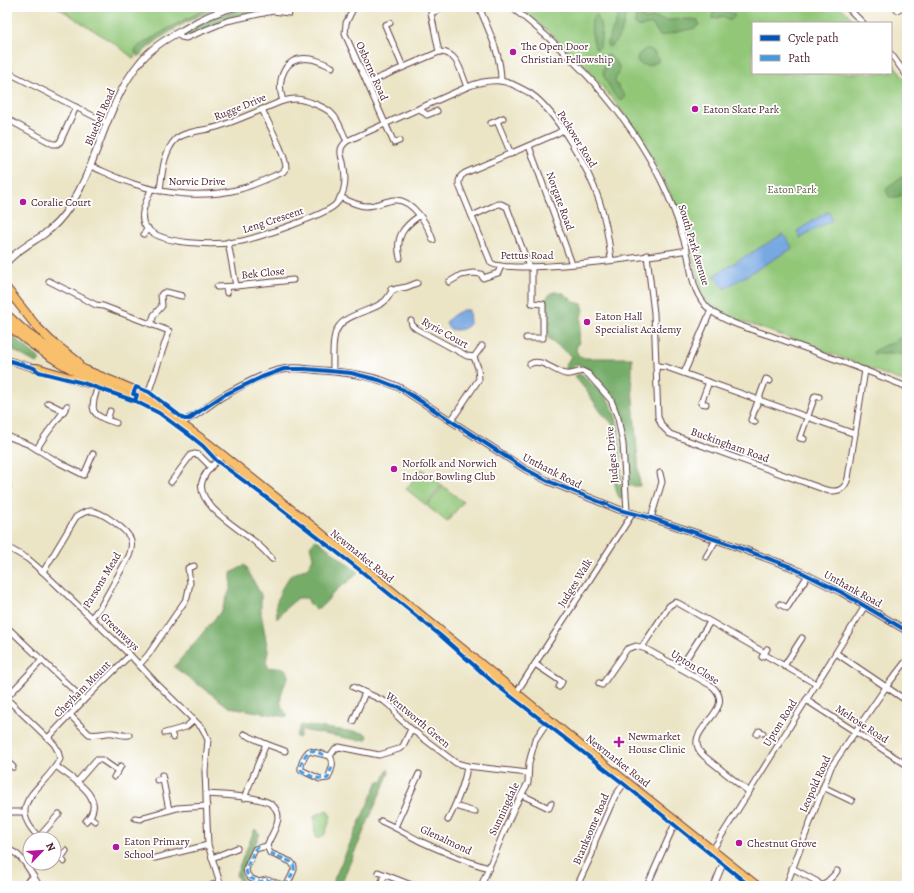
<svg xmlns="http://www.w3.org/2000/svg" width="914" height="893" font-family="Alegreya,serif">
<rect width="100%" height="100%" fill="#fff"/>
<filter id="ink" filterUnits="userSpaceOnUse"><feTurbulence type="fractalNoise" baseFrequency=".025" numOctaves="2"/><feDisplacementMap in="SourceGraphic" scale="8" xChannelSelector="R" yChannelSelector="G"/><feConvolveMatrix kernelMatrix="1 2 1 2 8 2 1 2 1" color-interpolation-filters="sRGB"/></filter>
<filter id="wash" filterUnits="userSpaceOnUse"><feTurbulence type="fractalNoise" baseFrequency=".012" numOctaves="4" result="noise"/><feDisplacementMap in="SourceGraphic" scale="16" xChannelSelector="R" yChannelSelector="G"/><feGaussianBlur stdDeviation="0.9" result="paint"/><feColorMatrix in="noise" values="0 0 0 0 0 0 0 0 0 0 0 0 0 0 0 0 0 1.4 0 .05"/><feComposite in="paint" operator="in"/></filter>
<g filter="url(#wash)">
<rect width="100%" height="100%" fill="#ebe5c6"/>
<g fill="#92c778" stroke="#6e7352">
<polygon points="57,7 209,7 162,32 139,46 135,50 136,54 134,55 134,59 118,46"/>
<path d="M518,7H841L857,23H753V73H891V60L907,83V383L814,347L724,315L711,307L701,296L697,275L689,246L690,245V243L688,241C683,227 679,212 672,198C639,122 584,57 518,7Z"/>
<polygon points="422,469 442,485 426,505 406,489"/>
<polygon points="443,486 463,502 447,522 427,506"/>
<polygon points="327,810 331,817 325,834 321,838 316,838 314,824 314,816"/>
</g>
<g fill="#75ac68" stroke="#60664a">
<path d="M209,7H221C193,17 159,35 138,57L135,50L139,46L162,32Z"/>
<path d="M259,7H271V10C264,12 256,12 249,13C227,18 207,28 187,37L181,35C203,18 232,11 259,7Z"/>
<path d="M620,7H626C626,20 621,42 608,47C606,40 615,27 617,19C618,15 618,12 620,7Z"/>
<path d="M636,7H645L641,11L642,16L645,19L653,18L668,20L691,19L698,20L699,24L698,26L695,28L660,36L653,25C646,24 641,29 635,25Z"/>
<polygon points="714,7 728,7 730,13 734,14 735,16 731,20 727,20 723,16 714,19 712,18"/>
<path d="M595,15H597C602,25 602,37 600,47L597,49L595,48C593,38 588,23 595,15Z"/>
<polygon points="647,48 654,52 658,58 658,62 646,66 639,63 637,60 638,55"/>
<path d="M609,55C614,60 621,65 619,72C617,76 615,78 615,82L625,96L622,100L619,99L614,95L603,74L606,61L604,60L595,61L594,60L596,57Z"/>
<polygon points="902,177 907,184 907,193 897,197 889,197 886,190 887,187"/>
<path d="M554,292L563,293L575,302L582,304L584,310L581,316L579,341L576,349C577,354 579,356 584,358H632V387L640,486H627C627,460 629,428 617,404C612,394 603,389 596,381C590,374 586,365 576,364C572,368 572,371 565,369V367L571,356L547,337L545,301L548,296Z"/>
<polygon points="7,332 38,357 40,361 36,363 7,347"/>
<polygon points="907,332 907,354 873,354 875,350 885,345 893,343"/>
<path d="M581,374L584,376C591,385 602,391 608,400C626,428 619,466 623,498L621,500C608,484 619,450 615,430C613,421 605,418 600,411C595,404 591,397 586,390C582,385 578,381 574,376Z"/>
<path d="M316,539L358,572C353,579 346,583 339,588C329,595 327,606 315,609L310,604L307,598H298L287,607L277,619L276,604L282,588L290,576L308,567L313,558L310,546Z"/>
<path d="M245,565L261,595V613L268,651L266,662L268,667C277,670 285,663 289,675C283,688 275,703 287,714V717L229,707L174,667L222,610L231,587V573Z"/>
<polygon points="301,725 364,733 367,735 368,737 366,739 358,740 302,730 299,738 296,737"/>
<polygon points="388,769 389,773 340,886 331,886 378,781 382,782"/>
<polygon points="255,829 260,834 240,874 243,881 254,886 244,886 240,884 236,874"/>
</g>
<g fill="#77a8e2" stroke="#606486">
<polygon points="827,212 829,212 832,220 800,238 797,231"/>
<polygon points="783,234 784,235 792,247 791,249 724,289 723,288 715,276 716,274"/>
<path d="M463,310H469L470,324C465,330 457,331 450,329L446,324C448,317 457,313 463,310Z"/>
</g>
</g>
<g filter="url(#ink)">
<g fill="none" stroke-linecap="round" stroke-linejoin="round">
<defs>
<g id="minor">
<polyline points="354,7 346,23 345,34 394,143 399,141"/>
<path d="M479,7C489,31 501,54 501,81"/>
<path d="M511,7C576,57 633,117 667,193C674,209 680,226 685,244C692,267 690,292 710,310C726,323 754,330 774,337C819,353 863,369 907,387"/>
<polyline points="847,7 863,23"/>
<polyline points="897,10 902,7"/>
<polyline points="437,11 431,13 439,52"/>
<polyline points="390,23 385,25 403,67"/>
<polyline points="178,32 181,37 186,38 227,21 273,11 289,13"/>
<polyline points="891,54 907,76"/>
<polyline points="7,72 107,123"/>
<path d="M367,83L439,52C458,51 461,73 467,87"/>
<path d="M283,101C276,80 284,55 311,59C318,60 325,64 332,67"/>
<polyline points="420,108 422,111 427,115 437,111"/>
<polyline points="503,118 497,121 511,154"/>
<polyline points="7,119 53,144 57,144 60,142 76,107"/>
<polyline points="491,123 497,121"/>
<path d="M562,130L558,133L465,173L461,176L459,181V185L491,263C508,275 659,256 687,250"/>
<polyline points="529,146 572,264"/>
<path d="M91,166C105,172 119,179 134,184C167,195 206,198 240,189C255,185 269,178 283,172L286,168C286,155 268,123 262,109"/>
<path d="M151,189C148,199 139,213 144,224C156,247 220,245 242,241C259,237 323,216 335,205C347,193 346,177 343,162C342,159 340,154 341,150C341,146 345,143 347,141L467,87C477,83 490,80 500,81C504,81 508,83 512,84C518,87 525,90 531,94C557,112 589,170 599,200C606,220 609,240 611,260"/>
<path d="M160,191C162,174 163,152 176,139C187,130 207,131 220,126C241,119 262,109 283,101C287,100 291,99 295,99C304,99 326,107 332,114C339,120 342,133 347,141"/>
<path d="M340,197C348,201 358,206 366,206C376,206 385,201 394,200C412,198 428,225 433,240"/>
<polyline points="472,216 498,204 501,204 507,207 529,267"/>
<polyline points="144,234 148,228"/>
<polyline points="228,242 236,286 293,280"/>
<path d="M647,255L654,313L658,417L662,426L670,434L826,490C837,493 845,490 848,478L865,370"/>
<path d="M400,258C395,237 403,227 419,216"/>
<polyline points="49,281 96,305 103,306 169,331 146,400"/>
<polyline points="449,282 461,275 473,273 481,274 483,278 498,273 501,266"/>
<polyline points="217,287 236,286"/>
<polyline points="226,287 227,293"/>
<polyline points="392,291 396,289 407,287 417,283"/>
<polyline points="411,321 412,325 417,329 467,356 474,357"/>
<polyline points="151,324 154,315 162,306 161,295 163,293 166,292 182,296"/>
<polyline points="526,338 543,338 543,304 532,303 532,267"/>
<path d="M530,364C540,357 555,372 566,374C571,375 577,372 582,371L588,374L611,400L618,418L623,444L627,512"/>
<polyline points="657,366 666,367 855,434"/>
<path d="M333,371C333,359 332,346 335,334C341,313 371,313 385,301C388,298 390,294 392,291L391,289"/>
<polyline points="684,373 711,310"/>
<path d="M98,386C89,412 91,415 116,423"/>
<polyline points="48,403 64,411"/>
<polyline points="706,404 701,403 709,382"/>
<polyline points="7,414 9,415"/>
<polyline points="107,420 110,411"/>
<polyline points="451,421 479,379 478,368 474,357 482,346"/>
<polyline points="755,422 751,420 766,379 770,381"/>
<polyline points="7,436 30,445 58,462 84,475 93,454"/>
<polyline points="804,439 800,438 815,396 819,397"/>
<path d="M37,449C45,433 58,421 67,406"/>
<path d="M222,455C216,462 204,472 202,482C196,505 240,529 255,542C261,547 267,553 272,559"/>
<polyline points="171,482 191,455 195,454 199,455 211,467"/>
<polyline points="7,489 8,487"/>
<polyline points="651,518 662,482 660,473"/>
<polyline points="7,547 28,559 43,572 130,655 155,682 203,729 208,740 205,771 208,845 221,886"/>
<polyline points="706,557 716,540"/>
<path d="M43,572L76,517C81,514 85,511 91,511C101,511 128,530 131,540C132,545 131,551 129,556L101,606L91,618"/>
<polyline points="780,604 787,608 808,575"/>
<polyline points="7,627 84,700"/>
<polyline points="642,647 669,606 675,602 678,603 765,653"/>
<polyline points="836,653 907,701"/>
<polyline points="767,656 816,684"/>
<polyline points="762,657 767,649"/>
<polyline points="535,664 562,682 559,687"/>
<polyline points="139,665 148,655 187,598 190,583 188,568 194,566"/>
<polyline points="784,666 802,638"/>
<polyline points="680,668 710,622"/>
<path d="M599,683L602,685L627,649L636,646L646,649L712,686C741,712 676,730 704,756L749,792"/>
<polyline points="353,687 384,701 394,709 397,716 411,729 456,763 467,766 528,773"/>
<polyline points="516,693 633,513"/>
<polyline points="7,697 42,660"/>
<path d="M7,699L54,744L58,751L60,759C44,790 2,803 41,839"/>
<polyline points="806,700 907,765"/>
<path d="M70,715L89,734C98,736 105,732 113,733C120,734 121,736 129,735"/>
<polyline points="353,721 365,693"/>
<polyline points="171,732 173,738"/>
<polyline points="165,733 186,727 194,720"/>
<polyline points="244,734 266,744"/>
<polyline points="757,734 759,731 763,733"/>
<polyline points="48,738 84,700 130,655"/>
<path d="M309,751L330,756C335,763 331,771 328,778L320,779L301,770C300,764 305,754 309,751Z"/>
<polyline points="330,756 335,749 339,747 379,755 399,749 403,746 411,729"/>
<polyline points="7,761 13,767"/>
<path d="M56,766C72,779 109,798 86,821"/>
<polyline points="162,775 169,810"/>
<polyline points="114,777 118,771"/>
<polyline points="157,780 163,779"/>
<polyline points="77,782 96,760 102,760 118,771 121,766"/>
<polyline points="823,787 852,801"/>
<path d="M207,794C222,795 260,796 271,804C275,807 278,812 278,817C278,827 270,837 267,846"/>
<polyline points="522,795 549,808 551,803"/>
<polyline points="244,798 266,744 285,751"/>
<polyline points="455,806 475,812"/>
<polyline points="7,815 10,812 24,812"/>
<polyline points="90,817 95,821"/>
<polyline points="135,818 141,819 144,817 177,808 207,806"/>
<path d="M448,820C456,804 465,784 467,766"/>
<path d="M381,821C395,827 408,835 422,842C444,852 466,862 489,868"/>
<polyline points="395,827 419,774"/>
<polyline points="39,837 59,814"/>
<polygon points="267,846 270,853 291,862 294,866 294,870 289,881 287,883 283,885 267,880 259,882 250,878 247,874 246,869 255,849"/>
<path d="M7,850C21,851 30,872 37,882"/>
<polyline points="54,851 64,862"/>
<polyline points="712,851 865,606"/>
<polyline points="61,858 66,851"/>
<polyline points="155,858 208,845"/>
<polyline points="212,858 237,848"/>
<polyline points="792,868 816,881 822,886"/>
<polyline points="378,872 414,886"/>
<polyline points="28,881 34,877"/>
<polyline points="382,881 385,875"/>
<polyline points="210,886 220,882"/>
<polyline points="481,886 514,808 528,783 529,763 535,740 549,719"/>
<polyline points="577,886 592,854 595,841 610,807 615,796 626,781"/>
<polyline points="647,886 676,821"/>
<polyline points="714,886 724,861"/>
<polyline points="786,886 831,767 886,687 907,660"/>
<polyline points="823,886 835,874 837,871"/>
</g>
<g id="tertiary">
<path d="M7,262C16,251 31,243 43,235C54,227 63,217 70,206C99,162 106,103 140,62C151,48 167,38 183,30C199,20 217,11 235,7"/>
<polyline points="7,360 34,368"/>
<path d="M179,422C195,419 209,404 223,396C241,386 266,372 285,369C295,367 306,369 316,370C345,372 375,375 402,389L525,469L548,481L620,510L651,518L726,543L791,567L841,592L907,631"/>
</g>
<g id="trunk">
<polyline points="7,289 37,327 51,341 78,362"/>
<polyline points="7,315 27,333 58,355 85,370 134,390 206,442 313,527 580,745 757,886"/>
<path d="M7,324C36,350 68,369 103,385C116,391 131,399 146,400"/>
<polyline points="34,368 37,368 88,383"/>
</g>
</defs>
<use href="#minor" stroke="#623d42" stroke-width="7"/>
<use href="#tertiary" stroke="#623d42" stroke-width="8"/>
<use href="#trunk" stroke="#623d42" stroke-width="10"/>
<use href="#minor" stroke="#fff" stroke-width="5"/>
<use href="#tertiary" stroke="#fff" stroke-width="6"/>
<use href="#trunk" stroke="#f8bf6c" stroke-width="8"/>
<g stroke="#409be1" stroke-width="3" stroke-dasharray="6 3" stroke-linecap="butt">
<path d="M324,755C312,750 309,747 303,760C301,764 300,766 301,770C307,775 320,781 328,778L333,764"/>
<polyline points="259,847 255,849 246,869 247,874 250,878 259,882 267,880 283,885 287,883 289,881 294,870 294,866 291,862 270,853"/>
</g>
<defs>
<g id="cycleway">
<polyline points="7,360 34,368 39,372 83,383 135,401 159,413 193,438 203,446 217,461 267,498 361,571 441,636 495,684 624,784 750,886"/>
<polyline points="135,401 137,395 133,394 136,387 149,392 184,419 190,419 193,417"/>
<polyline points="188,419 224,395 262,377 284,369 306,369 351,373 379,380 402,389 525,469 548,481 620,510 651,518 726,543 791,567 841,592 907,631"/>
</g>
</defs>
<use href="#cycleway" stroke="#fff" stroke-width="6"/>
<use href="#cycleway" stroke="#0057b8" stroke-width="4"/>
</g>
</g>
<g fill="#b5179e" stroke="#fff" stroke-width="1.5">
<circle cx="513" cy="52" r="4"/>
<circle cx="695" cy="109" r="4"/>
<circle cx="23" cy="202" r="4"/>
<circle cx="587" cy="322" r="4"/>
<circle cx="394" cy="469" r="4"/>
<path d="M617 736h4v4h4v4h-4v4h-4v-4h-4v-4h4z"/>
<circle cx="739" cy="843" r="4"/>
<circle cx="116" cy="847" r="4"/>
</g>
<g text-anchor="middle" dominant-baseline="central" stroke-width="3.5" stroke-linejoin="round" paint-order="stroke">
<g font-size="11" fill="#4a1f2b" stroke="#fff" text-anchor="start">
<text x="521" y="46">The Open Door<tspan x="521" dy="13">Christian Fellowship</tspan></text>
<text x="703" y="109">Eaton Skate Park</text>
<text x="31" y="202">Coralie Court</text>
<text x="595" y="316">Eaton Hall<tspan x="595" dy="13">Specialist Academy</tspan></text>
<text x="402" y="463">Norfolk and Norwich<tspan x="402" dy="13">Indoor Bowling Club</tspan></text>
<text x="628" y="736">Newmarket<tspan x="628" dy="13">House Clinic</tspan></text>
<text x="124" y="841">Eaton Primary<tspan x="124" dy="13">School</tspan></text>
<text x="747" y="843">Chestnut Grove</text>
</g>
<g font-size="11" fill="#4a1f2b" stroke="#fff">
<text transform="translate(372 71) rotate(66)">Osborne Road</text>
<text transform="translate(240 107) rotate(-22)">Rugge Drive</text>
<text transform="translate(100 117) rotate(-67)">Bluebell Road</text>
<text transform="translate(577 139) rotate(58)">Peckover Road</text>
<text x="197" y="181">Norvic Drive</text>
<text transform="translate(560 201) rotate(70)">Norgate Road</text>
<text transform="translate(273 220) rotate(-18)">Leng Crescent</text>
<text transform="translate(694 245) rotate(73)">South Park Avenue</text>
<text x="527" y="255">Pettus Road</text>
<text transform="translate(263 273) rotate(-6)">Bek Close</text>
<text transform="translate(445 333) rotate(29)">Ryrie Court</text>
<text transform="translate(730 445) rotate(20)">Buckingham Road</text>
<text transform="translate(612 455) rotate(-95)">Judges Drive</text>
<text transform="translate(552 471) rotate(27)">Unthank Road</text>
<text transform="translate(362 556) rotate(39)">Newmarket Road</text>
<text transform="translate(102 580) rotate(-59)">Parsons Mead</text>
<text transform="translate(575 583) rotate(-58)">Judges Walk</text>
<text transform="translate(853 589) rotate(29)">Unthank Road</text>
<text transform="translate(120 632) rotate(44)">Greenways</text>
<text transform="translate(695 667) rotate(32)">Upton Close</text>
<text transform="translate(82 689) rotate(-45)">Cheyham Mount</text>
<text transform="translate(418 720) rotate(40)">Wentworth Green</text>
<text transform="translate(780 723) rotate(-58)">Upton Road</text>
<text transform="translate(862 724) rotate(33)">Melrose Road</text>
<text transform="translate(618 761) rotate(38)">Newmarket Road</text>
<text transform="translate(815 784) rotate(-66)">Leopold Road</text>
<text transform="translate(504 809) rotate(-65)">Sunningdale</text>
<text transform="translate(591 829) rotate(-67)">Branksome Road</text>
<text transform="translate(446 840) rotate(25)">Glenalmond</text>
</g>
<g font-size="11" fill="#635a46" stroke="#fff">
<text x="792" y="189">Eaton Park</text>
</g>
</g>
<rect width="914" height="893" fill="none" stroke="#fff" stroke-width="24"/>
<rect x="752" y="22" width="140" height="52" fill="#ffffff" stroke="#b7a5aa"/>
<rect x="760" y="35" width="20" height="6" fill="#0057b8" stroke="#b7a5aa"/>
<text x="788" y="42" font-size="12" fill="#4a1f2b">Cycle path</text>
<rect x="760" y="55" width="20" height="6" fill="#409be1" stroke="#b7a5aa"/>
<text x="788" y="62" font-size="12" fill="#4a1f2b">Path</text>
<g transform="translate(42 851) rotate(65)"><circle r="19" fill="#ffffff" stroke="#b7a5aa"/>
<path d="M0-3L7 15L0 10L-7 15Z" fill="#b5179e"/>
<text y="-6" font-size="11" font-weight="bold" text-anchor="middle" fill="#4a1f2b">N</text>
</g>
</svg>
